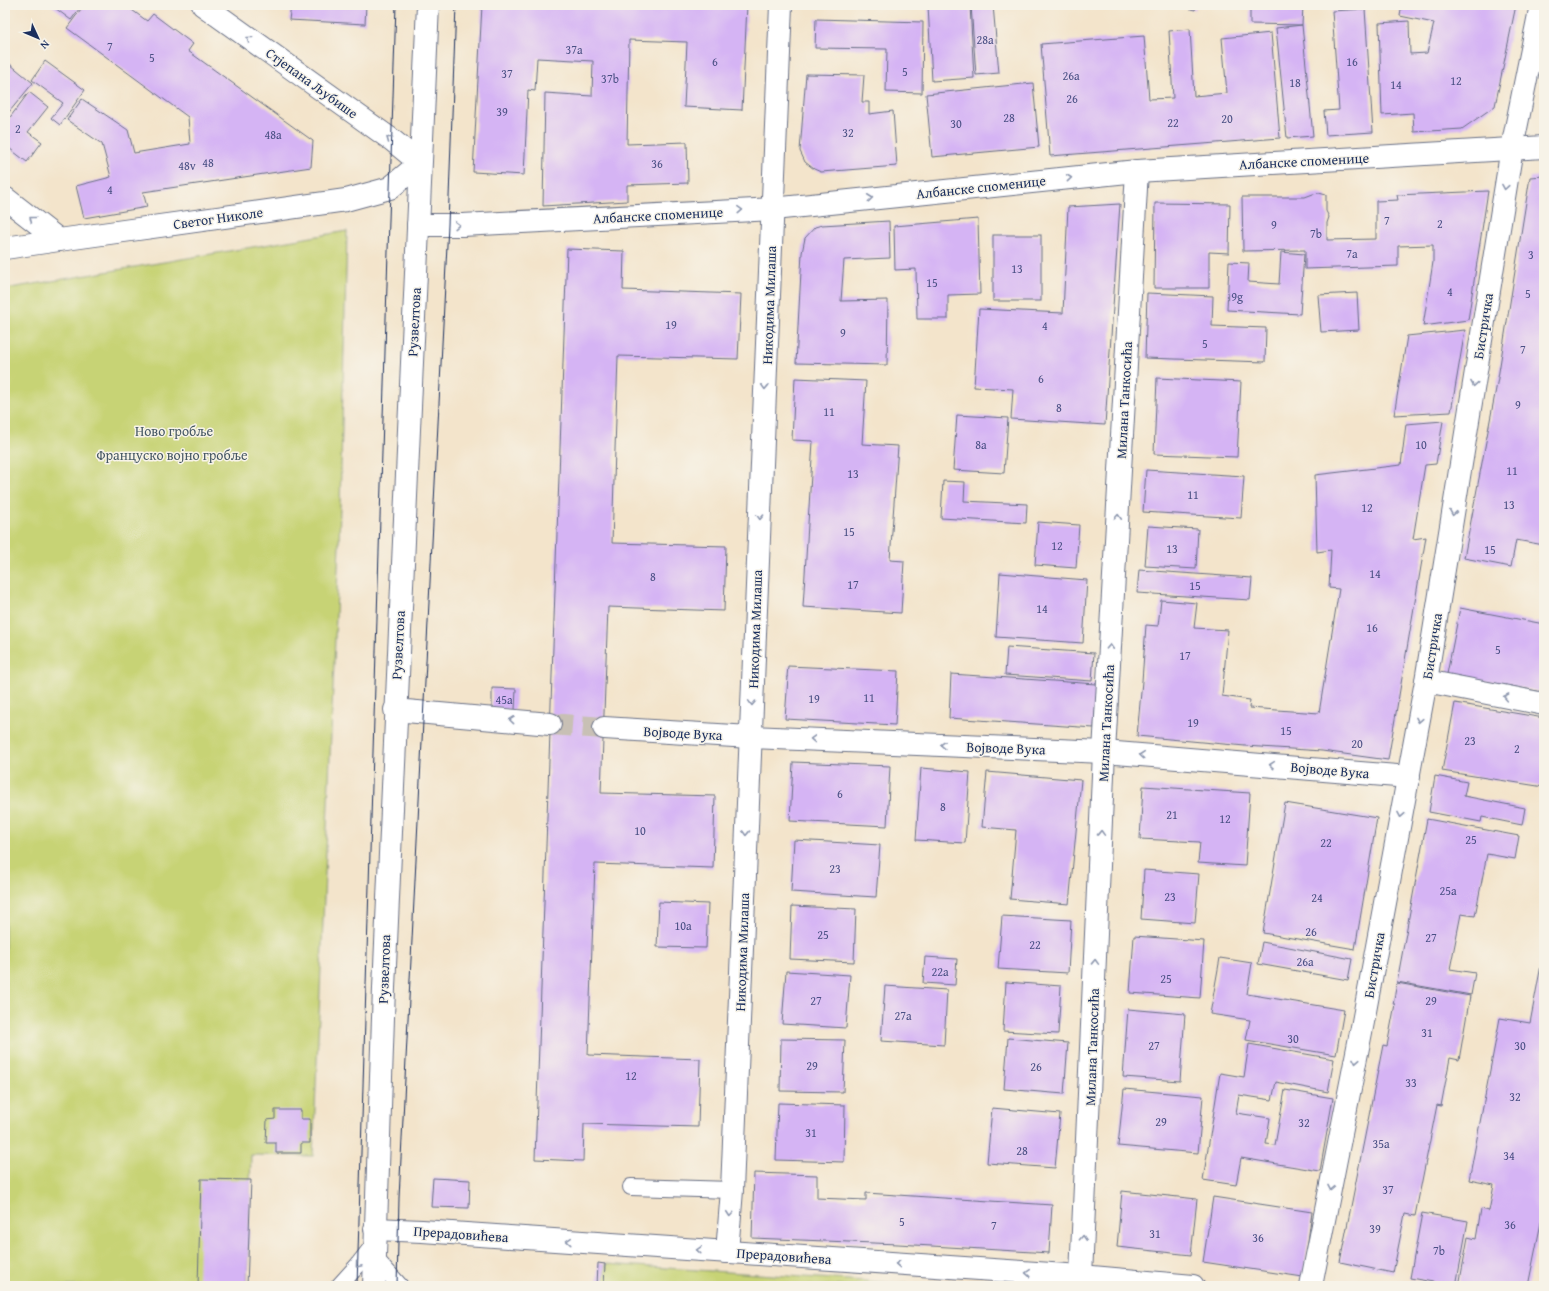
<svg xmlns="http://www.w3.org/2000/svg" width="1549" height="1291" font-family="'Gentium Book Plus',serif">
<rect width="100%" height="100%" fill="#f7f3e8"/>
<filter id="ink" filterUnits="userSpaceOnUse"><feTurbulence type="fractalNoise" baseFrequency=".025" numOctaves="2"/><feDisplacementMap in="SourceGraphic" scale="8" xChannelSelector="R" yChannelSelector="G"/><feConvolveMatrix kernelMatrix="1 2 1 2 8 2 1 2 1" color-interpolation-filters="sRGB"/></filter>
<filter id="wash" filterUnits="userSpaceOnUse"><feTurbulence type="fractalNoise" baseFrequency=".012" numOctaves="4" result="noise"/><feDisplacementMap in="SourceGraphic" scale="16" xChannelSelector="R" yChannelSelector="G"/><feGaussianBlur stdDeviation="0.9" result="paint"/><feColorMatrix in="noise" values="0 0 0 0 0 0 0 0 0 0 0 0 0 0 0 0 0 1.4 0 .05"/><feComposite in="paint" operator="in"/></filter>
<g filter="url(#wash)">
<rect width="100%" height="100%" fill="#f3e4cb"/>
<g fill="#c7d375" stroke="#71816a">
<polygon points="347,231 339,545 313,1156 251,1155 247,1286 5,1286 5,289"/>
<polygon points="605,1264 941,1286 604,1286"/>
</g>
<g id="blocks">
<g fill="#d5b4f4">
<polygon points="51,5 82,5 71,20"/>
<polygon points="84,5 125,5 147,21 153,14 193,44 188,51 313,141 311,167 143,192 147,207 84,218 76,186 111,177 102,144 67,120 82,99 128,130 134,153 190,144 188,117 67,28"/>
<polygon points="291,5 366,5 365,24 289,20"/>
<polygon points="482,5 747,5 742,110 684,107 687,42 629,40 627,144 687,142 688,183 627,185 627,201 543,206 545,93 592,96 593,61 537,58 535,91 528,90 524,175 473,172"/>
<polygon points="928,5 970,5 974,78 932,81"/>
<polygon points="971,5 993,5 999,73 976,75"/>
<polygon points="1175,5 1196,5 1195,10"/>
<polygon points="1250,5 1303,5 1302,25 1313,136 1287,138 1276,28 1302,25 1250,24"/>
<polygon points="1402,5 1516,5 1495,106 1462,129 1414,132 1413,113 1382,115 1379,23 1409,21 1410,54 1427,53 1434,23 1400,16"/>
<polygon points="1365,9 1373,132 1326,135 1324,111 1339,110 1332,11"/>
<polygon points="816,19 923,22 922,93 886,92 887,49 815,48"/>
<polygon points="1190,29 1194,96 1227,93 1222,38 1271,33 1280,138 1050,156 1041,44 1144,36 1149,99 1173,98 1169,31"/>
<polygon points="5,60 33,83 5,117"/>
<polygon points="45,61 85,90 60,125 51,118 63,103 32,80"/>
<polygon points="806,74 864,75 862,102 869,102 869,114 893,111 897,166 821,172 814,169 805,162 800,151"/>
<polygon points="1033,83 1039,147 932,157 926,94"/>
<polygon points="29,92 48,107 28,132 42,142 27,162 5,145 5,124"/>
<polygon points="1544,176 1544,545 1516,540 1511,567 1464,558 1498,378 1530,177"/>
<polygon points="1488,191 1468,320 1423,326 1433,262 1433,245 1398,246 1398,266 1305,269 1305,250 1243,251 1242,197 1305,197 1313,194 1319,193 1326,195 1326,211 1329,217 1327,223 1327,240 1376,239 1376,201 1398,200 1397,195"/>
<polygon points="1155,203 1230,204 1229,253 1209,252 1209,288 1154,288"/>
<polygon points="1120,204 1105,425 1011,419 1013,389 974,387 979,309 1063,313 1068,207"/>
<polygon points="978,219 980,294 948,295 948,319 917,319 916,269 895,270 894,226"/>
<polygon points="889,221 890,258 844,260 841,301 888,300 887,365 796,363 802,253 805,238 815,227 822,225"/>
<rect x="993" y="235" width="48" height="66"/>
<polygon points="567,249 624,251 623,290 741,294 738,359 618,356 612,543 726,546 724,611 608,607 601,793 715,796 713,868 595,864 588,1055 700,1059 698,1127 584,1124 583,1161 535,1159"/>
<polygon points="1281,252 1304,254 1300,314 1227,310 1229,262 1249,263 1248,282 1279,284"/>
<polygon points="1147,293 1213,296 1212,326 1266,328 1265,362 1145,358"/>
<polygon points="1357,293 1359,330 1321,332 1318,295"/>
<polygon points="1465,330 1451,412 1394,415 1407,336"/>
<polygon points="795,378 866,381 862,444 898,446 890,560 904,561 901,613 803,607 813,441 792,440"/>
<polygon points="1157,378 1241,382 1237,457 1154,454"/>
<polygon points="957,415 1008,418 1004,473 953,470"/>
<polygon points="1443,421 1436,464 1425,465 1413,539 1426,537 1388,760 1322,751 1245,746 1137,736 1142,681 1146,625 1158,626 1161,600 1197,603 1194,628 1228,630 1222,696 1250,700 1249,708 1319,713 1339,589 1329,588 1331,550 1317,552 1315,475 1401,465 1406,424"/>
<polygon points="1146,470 1244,476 1241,518 1143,512"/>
<polygon points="943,481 965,482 964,501 1027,504 1026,523 941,518"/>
<polygon points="1038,522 1079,525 1076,568 1035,565"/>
<polygon points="1148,526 1198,529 1196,569 1145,566"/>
<polygon points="1139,570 1252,578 1250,600 1137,593"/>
<polygon points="1000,573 1087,580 1083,643 996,637"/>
<polygon points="1460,608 1544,624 1544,682 1542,692 1447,674"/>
<polygon points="1007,647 1094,653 1092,681 1005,675"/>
<polygon points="788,666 898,671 895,725 785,719 788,677 787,677"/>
<polygon points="951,674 1097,684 1094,728 949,718"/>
<polygon points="492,688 516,689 515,710 492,709"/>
<polygon points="1455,703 1544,718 1544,787 1442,771"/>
<polygon points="793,762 890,766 887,826 790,821"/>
<polygon points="921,768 970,772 965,843 916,840"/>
<polygon points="987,772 1081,780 1069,904 1010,899 1016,830 982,827"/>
<polygon points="1435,776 1467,782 1464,796 1525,808 1522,825 1482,817 1481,822 1429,812"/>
<polygon points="1143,786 1250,793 1245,866 1198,863 1200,842 1140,839"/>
<polygon points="1285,803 1377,818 1355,949 1263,933"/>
<polygon points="1427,819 1519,836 1515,859 1487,854 1475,916 1461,914 1450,969 1475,973 1471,995 1397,982"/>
<polygon points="794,840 880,845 876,897 791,892"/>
<polygon points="1144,870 1199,874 1195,923 1141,919"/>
<polygon points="659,902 708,904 706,948 657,947"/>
<polygon points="792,906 856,909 854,962 790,959"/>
<polygon points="1002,916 1071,920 1068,973 998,969"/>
<polygon points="1134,936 1204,941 1200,998 1130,993"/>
<polygon points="1262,942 1352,959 1348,980 1258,964"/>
<polygon points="1543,955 1544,1208 1528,1286 1459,1286 1468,1237 1476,1239 1481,1209 1489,1211 1494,1185 1469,1180 1500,1018 1530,1023"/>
<polygon points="925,957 957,959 955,985 923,983"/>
<polygon points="1220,958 1252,963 1247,994 1344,1010 1336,1055 1246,1040 1250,1020 1210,1014"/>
<polygon points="786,971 850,975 846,1028 782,1024"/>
<polygon points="1006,982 1061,986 1058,1034 1003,1031"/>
<polygon points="1397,983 1470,996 1459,1060 1450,1058 1441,1106 1437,1105 1415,1216 1405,1214 1393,1273 1340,1262 1383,1045 1387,1046 1395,1004 1393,1004"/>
<polygon points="885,986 947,990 944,1045 881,1041"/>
<polygon points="1128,1009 1185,1014 1180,1081 1123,1077"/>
<polygon points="1008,1038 1068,1043 1064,1094 1004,1089"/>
<polygon points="781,1039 845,1040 843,1092 780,1091"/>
<polygon points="1249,1044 1334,1059 1328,1092 1276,1082 1272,1100 1239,1095 1236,1113 1270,1118 1266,1144 1275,1145 1285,1090 1333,1098 1320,1171 1241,1158 1236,1185 1203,1180 1220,1073 1244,1077"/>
<polygon points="1124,1089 1203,1096 1198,1153 1118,1146"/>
<polygon points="778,1103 845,1105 844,1162 776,1160"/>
<polygon points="992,1108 1060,1114 1055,1168 987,1163"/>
<polygon points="275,1110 301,1110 301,1119 310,1119 310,1143 301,1143 301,1153 276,1153 276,1143 266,1143 267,1120 275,1119"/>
<polygon points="754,1173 817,1175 817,1198 866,1200 866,1193 1052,1205 1049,1253 898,1244 752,1238"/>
<polygon points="433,1178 470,1180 469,1208 431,1207"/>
<polygon points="201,1179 251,1180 247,1286 198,1286"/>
<polygon points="1122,1191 1197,1199 1191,1255 1117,1247"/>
<polygon points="1213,1197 1312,1212 1303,1277 1203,1262"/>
<polygon points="1422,1213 1468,1221 1456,1286 1410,1278"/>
<polygon points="598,1263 605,1264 604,1286 597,1286"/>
</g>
</g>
</g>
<g filter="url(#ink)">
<use href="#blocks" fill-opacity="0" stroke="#676e84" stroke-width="1"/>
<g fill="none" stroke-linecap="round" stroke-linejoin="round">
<polyline stroke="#c8c0b5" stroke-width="22" stroke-dasharray="22 11" stroke-linecap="butt" points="550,724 604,728"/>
<defs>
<g id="lane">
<polyline points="631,1187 732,1190"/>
<polyline points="374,1257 400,1286"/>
<polyline points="339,1286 358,1265 375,1243"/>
</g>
<g id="street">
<polyline points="203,5 392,140 420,163"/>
<polyline points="5,198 59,240"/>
<polyline points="418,225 462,225 773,209 1137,171 1544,147"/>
<polyline points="1426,681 1544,704"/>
<polyline points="395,710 550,724"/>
<polyline points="604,728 750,737 1104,752 1409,777"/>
<polyline points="375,1229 422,1231 1081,1276 1193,1286"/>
<polyline points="727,1252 732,1190 781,5"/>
<polyline points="1081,1276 1104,752 1137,171"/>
<polyline points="1311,1286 1363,1022 1426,681 1512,148 1541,5"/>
</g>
<g id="secondary">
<polyline points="5,248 59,240 346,200 390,188 420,163"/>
<polyline points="374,1286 384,988 428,5"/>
</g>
</defs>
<use href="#lane" stroke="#676e84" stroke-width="18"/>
<use href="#street" stroke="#676e84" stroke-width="24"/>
<use href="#secondary" stroke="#676e84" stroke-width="24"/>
<use href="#lane" stroke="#fff" stroke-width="16"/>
<use href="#street" stroke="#fff" stroke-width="22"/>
<use href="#secondary" stroke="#fff" stroke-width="22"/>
<g stroke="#1b2f5e" stroke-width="1">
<polyline points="357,1286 388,251 396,5"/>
<polyline points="397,1286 399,1198 448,225 456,5"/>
</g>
</g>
<defs><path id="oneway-chevron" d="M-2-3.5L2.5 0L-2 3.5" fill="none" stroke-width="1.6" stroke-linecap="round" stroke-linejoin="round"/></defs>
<g stroke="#8d97ae">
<use href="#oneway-chevron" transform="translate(249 39) rotate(-144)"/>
<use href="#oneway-chevron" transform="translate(389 139) rotate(-144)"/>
<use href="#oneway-chevron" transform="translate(1069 178) rotate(-6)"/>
<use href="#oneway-chevron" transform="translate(1505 187) rotate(99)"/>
<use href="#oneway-chevron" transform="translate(870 198) rotate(-6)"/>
<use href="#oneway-chevron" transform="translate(740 210) rotate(-3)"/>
<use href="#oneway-chevron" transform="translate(32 219) rotate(-142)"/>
<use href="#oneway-chevron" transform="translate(457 225) rotate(-2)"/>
<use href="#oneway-chevron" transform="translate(1474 384) rotate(99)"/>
<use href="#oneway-chevron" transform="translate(765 387) rotate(92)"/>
<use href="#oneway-chevron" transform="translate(1453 513) rotate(99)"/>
<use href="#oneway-chevron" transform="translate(760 517) rotate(92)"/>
<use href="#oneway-chevron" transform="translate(1118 517) rotate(-87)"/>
<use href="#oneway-chevron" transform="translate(1110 647) rotate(-87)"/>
<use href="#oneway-chevron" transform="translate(1506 697) rotate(-169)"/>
<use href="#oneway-chevron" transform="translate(752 703) rotate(92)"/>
<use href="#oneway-chevron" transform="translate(512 720) rotate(-174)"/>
<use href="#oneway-chevron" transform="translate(1419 720) rotate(100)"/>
<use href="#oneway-chevron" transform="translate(813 739) rotate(-178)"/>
<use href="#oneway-chevron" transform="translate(943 745) rotate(-178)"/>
<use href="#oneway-chevron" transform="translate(1142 755) rotate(-175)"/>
<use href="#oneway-chevron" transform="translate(1272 765) rotate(-175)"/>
<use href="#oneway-chevron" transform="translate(1401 815) rotate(100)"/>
<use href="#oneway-chevron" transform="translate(746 833) rotate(92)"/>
<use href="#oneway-chevron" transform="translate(1101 833) rotate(-88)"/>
<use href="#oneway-chevron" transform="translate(1095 962) rotate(-88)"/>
<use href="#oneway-chevron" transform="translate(1356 1061) rotate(101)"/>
<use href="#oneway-chevron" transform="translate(1331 1188) rotate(101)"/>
<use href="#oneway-chevron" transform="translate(730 1214) rotate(95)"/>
<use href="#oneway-chevron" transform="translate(1083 1238) rotate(-87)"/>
<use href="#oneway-chevron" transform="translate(569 1241) rotate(-176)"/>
<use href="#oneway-chevron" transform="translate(699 1250) rotate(-176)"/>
<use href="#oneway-chevron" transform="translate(898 1264) rotate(-176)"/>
<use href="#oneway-chevron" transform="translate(358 1265) rotate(130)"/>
<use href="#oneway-chevron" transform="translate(1028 1273) rotate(-176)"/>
</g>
</g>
<g text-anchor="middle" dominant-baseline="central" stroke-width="3" stroke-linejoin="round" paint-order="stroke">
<g font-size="12" fill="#4a5084">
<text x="985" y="39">28a</text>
<text x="110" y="46">7</text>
<text x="574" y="49">37a</text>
<text x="152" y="57">5</text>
<text x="715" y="61">6</text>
<text x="1352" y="61">16</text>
<text x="905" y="71">5</text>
<text x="507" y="73">37</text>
<text x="1071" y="75">26a</text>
<text x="610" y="78">37b</text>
<text x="1456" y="80">12</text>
<text x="1295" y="82">18</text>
<text x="1396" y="84">14</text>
<text x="1072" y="98">26</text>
<text x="502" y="111">39</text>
<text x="1009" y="117">28</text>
<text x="1227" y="118">20</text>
<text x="1173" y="122">22</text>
<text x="956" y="123">30</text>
<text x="18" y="128">2</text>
<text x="848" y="132">32</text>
<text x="273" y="134">48a</text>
<text x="208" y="162">48</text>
<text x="657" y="163">36</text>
<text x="187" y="165">48v</text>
<text x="110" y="189">4</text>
<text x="1387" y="220">7</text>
<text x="1440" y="223">2</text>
<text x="1274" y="224">9</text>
<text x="1316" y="233">7b</text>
<text x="1352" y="253">7a</text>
<text x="1531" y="254">3</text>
<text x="1017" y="268">13</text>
<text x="932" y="282">15</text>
<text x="1450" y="291">4</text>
<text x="1528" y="293">5</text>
<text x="1237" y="296">9g</text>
<text x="671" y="324">19</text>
<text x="1045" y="325">4</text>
<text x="843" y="332">9</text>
<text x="1205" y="343">5</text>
<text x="1523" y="349">7</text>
<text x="1041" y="378">6</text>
<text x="1518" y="404">9</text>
<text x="1059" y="407">8</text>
<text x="829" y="411">11</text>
<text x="981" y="444">8a</text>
<text x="1421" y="444">10</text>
<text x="1512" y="470">11</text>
<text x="853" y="473">13</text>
<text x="1193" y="494">11</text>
<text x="1509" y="504">13</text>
<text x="1367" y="507">12</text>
<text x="849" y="531">15</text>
<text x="1057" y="545">12</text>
<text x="1172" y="548">13</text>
<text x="1490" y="549">15</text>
<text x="1375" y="573">14</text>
<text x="653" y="576">8</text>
<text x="853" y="584">17</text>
<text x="1195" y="585">15</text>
<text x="1042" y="608">14</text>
<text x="1372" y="627">16</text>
<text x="1498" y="649">5</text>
<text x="1185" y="655">17</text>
<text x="869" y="697">11</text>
<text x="814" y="698">19</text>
<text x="504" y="699">45a</text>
<text x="1193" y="722">19</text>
<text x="1286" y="730">15</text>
<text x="1470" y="740">23</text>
<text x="1357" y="743">20</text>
<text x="1517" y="748">2</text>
<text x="840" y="793">6</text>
<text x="943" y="806">8</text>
<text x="1172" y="814">21</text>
<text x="1225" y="818">12</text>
<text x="640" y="830">10</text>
<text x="1471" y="839">25</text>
<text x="1326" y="842">22</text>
<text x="835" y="868">23</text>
<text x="1448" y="890">25a</text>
<text x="1170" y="896">23</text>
<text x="1317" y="897">24</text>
<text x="683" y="925">10a</text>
<text x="1311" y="931">26</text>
<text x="823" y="934">25</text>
<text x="1431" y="937">27</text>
<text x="1035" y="944">22</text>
<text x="1305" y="961">26a</text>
<text x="940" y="971">22a</text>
<text x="1166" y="978">25</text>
<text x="816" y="1000">27</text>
<text x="1431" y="1000">29</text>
<text x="903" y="1015">27a</text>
<text x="1427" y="1032">31</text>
<text x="1293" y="1038">30</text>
<text x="1154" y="1045">27</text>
<text x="1520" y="1045">30</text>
<text x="812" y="1065">29</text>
<text x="1036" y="1066">26</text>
<text x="631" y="1075">12</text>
<text x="1411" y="1082">33</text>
<text x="1515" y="1096">32</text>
<text x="1161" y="1121">29</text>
<text x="1304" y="1122">32</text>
<text x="811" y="1132">31</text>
<text x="1381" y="1143">35a</text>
<text x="1022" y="1150">28</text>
<text x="1509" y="1155">34</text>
<text x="1388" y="1189">37</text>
<text x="902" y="1221">5</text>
<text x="1510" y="1224">36</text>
<text x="994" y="1225">7</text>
<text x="1375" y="1228">39</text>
<text x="1155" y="1233">31</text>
<text x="1258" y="1237">36</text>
<text x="1439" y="1250">7b</text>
</g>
<g font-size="14" fill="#1b2f5e" stroke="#f7f3e8">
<text transform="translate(312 83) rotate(36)">Стјепана Љубише</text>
<text transform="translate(1304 161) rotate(-3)">Албанске споменице</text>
<text transform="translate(981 187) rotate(-6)">Албанске споменице</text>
<text transform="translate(658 215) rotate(-3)">Албанске споменице</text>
<text transform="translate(218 218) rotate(-8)">Светог Николе</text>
<text transform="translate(769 305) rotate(-88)">Никодима Милаша</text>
<text transform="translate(414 322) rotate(-87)">Рузвелтова</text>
<text transform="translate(1483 326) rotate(-81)">Бистричка</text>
<text transform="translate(1124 400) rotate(-87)">Милана Танкосића</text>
<text transform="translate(755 629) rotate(-88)">Никодима Милаша</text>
<text transform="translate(398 645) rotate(-87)">Рузвелтова</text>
<text transform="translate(1432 646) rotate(-81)">Бистричка</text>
<text transform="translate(1106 723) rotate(-87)">Милана Танкосића</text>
<text transform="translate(683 733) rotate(3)">Војводе Вука</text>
<text transform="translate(1006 748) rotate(2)">Војводе Вука</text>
<text transform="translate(1330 770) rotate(5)">Војводе Вука</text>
<text transform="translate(742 952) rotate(-88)">Никодима Милаша</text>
<text transform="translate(1374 965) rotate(-80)">Бистричка</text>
<text transform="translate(384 969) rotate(-88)">Рузвелтова</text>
<text transform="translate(1092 1047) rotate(-88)">Милана Танкосића</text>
<text transform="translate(461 1234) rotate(4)">Прерадовићева</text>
<text transform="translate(784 1256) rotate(4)">Прерадовићева</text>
</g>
<g font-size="14" fill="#465864" stroke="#f7f3e8">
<text x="174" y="431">Ново гробље</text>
<text x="172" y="455">Француско војно гробље</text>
</g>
</g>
<rect width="1549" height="1291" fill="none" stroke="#f7f3e8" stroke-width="20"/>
<g transform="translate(38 38) rotate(134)" stroke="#f7f3e8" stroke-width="3" paint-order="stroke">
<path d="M0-3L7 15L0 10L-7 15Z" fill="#1b2f5e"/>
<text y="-6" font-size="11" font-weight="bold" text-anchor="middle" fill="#1b2f5e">N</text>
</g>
</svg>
